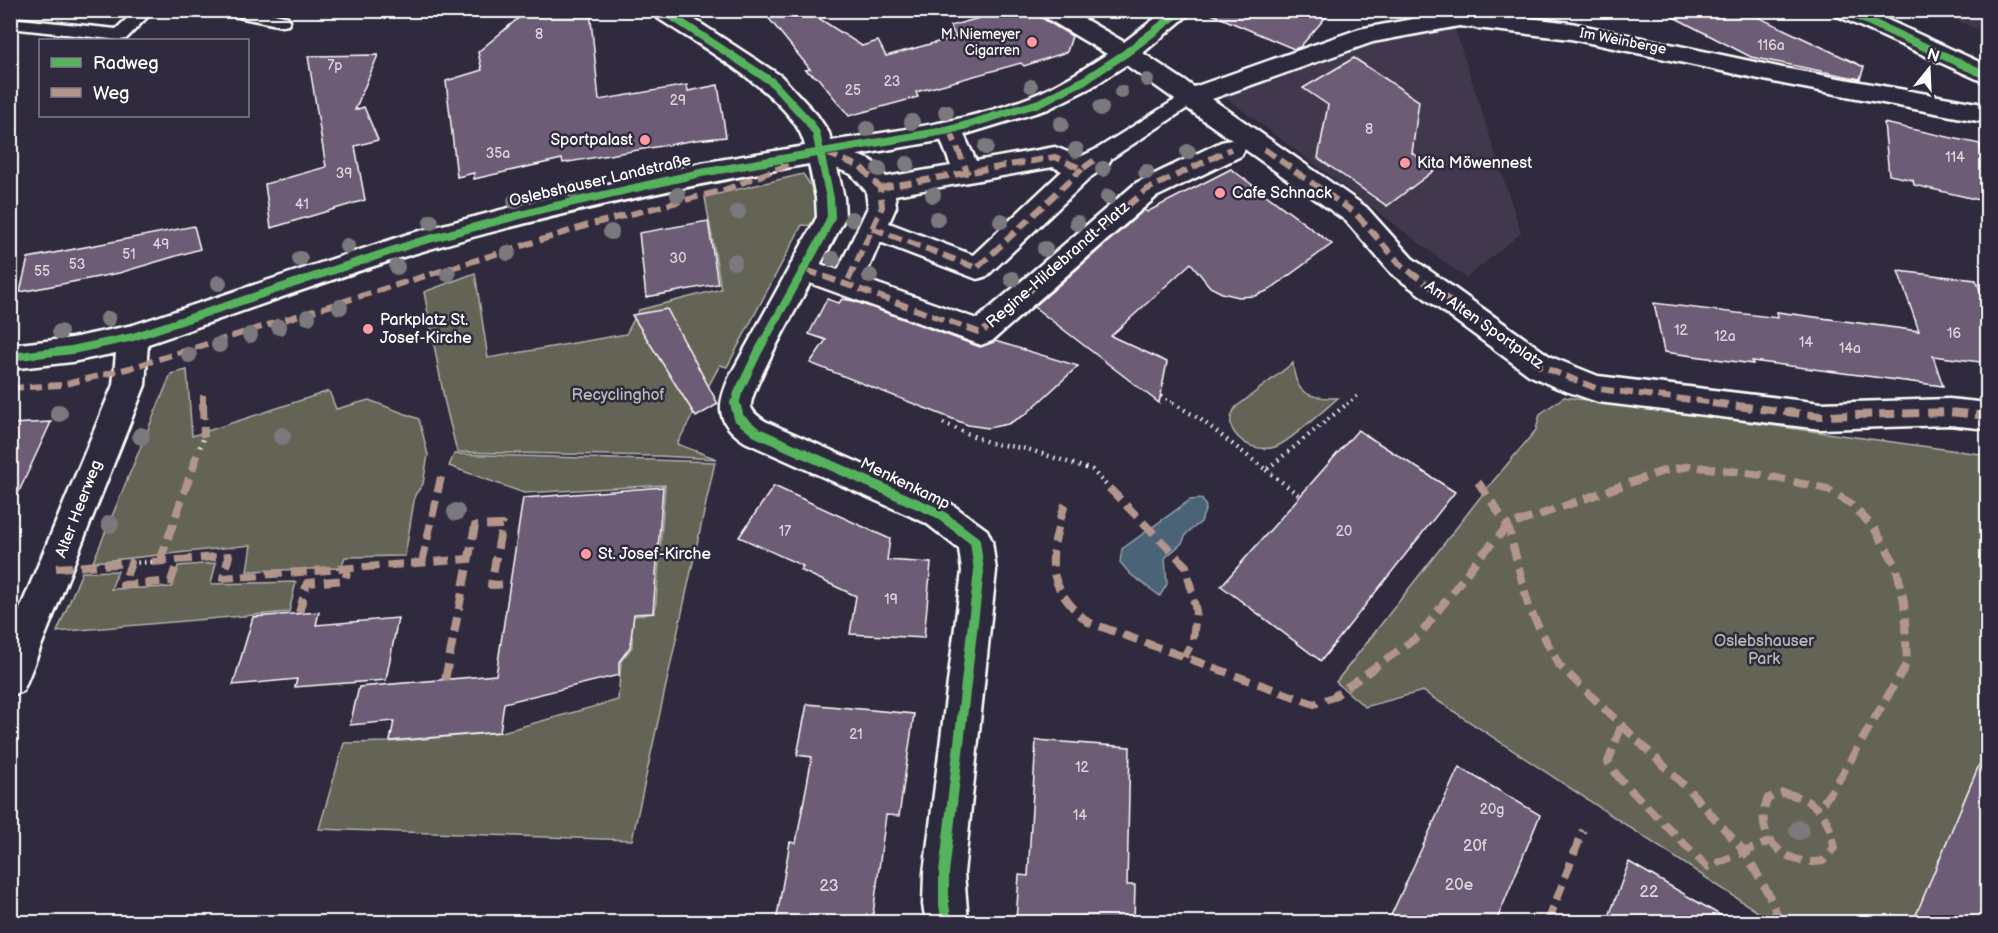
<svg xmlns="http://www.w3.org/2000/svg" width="1998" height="933" font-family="'Balsamiq Sans',sans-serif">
<rect width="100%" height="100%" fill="#2f2a3d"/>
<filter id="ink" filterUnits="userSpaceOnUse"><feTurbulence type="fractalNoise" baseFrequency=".0167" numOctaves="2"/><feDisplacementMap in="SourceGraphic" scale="12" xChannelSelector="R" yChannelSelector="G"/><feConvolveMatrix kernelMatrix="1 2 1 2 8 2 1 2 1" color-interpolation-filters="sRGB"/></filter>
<g filter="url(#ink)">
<g fill="#42394e">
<polygon points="1934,11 1987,11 1987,33"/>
<polygon points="1454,26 1521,233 1466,278 1218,92 1367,45"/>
</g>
<g fill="#646456" stroke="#b2b2aa" stroke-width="1.5">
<path d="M803,174C816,191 821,207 814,226L802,225L727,367L720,365L677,444L717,459L659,456L457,452L445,403L424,292L475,273L488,358L626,334L639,310L721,289L705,197Z"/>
<path d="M1293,363C1295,394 1308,399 1338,398C1326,408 1287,444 1275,447C1261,451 1247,447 1237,436C1228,426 1229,417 1236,407Z"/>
<polygon points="187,370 192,436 329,391 336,409 369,400 419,419 428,455 423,484 415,495 405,556 345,557 341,568 247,571 251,545 93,562 171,374"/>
<polygon points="1564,397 1987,455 1987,922 1773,922 1423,691 1365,707 1336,682 1489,486 1536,430 1540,414"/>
<polygon points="454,454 715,462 632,840 319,829 344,743 390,742 502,732 618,700 621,661 632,647 632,635 625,629 626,617 655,613 665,485 524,493 449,466"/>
<polygon points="216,563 211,584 296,582 289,612 57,632 82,572 118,571 111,589 172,587 178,566"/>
</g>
<polygon fill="#4c6377" stroke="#94a1ad" stroke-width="1.5" points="1202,499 1206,507 1201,522 1187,533 1182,543 1165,558 1167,584 1160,596 1130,574 1120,562 1122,549 1190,500"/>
<g fill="#6d5b75" stroke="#fff" stroke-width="1.5">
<polygon points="528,10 590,10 599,100 687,85 688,91 718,85 726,137 696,140 563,163 562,159 474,179 474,173 457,177 446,81 482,70 478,52"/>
<polygon points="762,10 806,10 862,46 878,41 886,56 956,37 950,26 1009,10 1036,10 1040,17 1072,36 1067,52 1024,66 1021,63 916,92 918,97 849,116 818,78 805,70 810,69"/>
<polygon points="1202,10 1332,10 1300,47 1294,49"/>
<polygon points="1660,10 1743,10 1864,67 1860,79 1751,57"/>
<polygon points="378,55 355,110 364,107 378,140 355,146 365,200 271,228 265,184 326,167 308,56"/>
<polygon points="1354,58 1419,101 1412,153 1436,169 1387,206 1318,158 1328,105 1303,88"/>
<polygon points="1884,123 1980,144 1981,152 1988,153 1988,202 1914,185 1913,180 1889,175"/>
<polygon points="1231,169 1332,244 1269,290 1255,296 1239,297 1222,293 1210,287 1191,263 1111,336 1167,362 1159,403 1034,307 1144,210 1147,212"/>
<polygon points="708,221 718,284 646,297 639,233"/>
<polygon points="194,226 200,249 119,273 20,292 28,258"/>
<polygon points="1898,271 1976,280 1988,310 1988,363 1933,356 1943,386 1752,361 1753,364 1664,352 1654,303 1778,318 1777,312 1919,331"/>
<polygon points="827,299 839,303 842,299 854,301 980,347 995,341 1078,366 1025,415 1008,424 988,428 968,425 810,363 826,340 809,334"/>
<polygon points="667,309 718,404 696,417 632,315"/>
<polygon points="51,422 10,511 10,424"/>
<polygon points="1358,430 1455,492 1321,661 1221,586"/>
<polygon points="774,486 890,539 887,560 931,563 924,638 850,634 856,596 800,570 803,566 739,537"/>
<polygon points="663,487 653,613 634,614 630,647 619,662 619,675 504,703 500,732 390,741 394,721 350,725 359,687 496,675 523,498"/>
<polygon points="319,612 316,625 398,618 386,680 295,687 297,679 233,685 253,617"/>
<polygon points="807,704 914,714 899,816 886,815 872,922 776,922 790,842 796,843 812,757 797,755"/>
<polygon points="1036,740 1130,747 1127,885 1135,885 1134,922 1016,922 1019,875 1028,876"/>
<polygon points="1987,746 1988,922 1913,922"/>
<polygon points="1459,767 1540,815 1496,922 1388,922"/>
<polygon points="1629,862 1732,922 1607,922"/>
</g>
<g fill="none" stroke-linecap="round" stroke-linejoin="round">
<defs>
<g id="service">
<polygon points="136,10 154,10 126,39 120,40 10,28 10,18 116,29"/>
<polygon points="220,10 256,10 288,17 290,21 288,25 282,26 228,15"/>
<polygon points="1192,91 1198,93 1201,97 1198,101 1106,162 1099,163 1092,162 1090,157 1092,152 1186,93"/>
</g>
<path id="pedestrian" d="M950,121L959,124L976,161L1055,147L1080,157L1097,149L1107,152L1111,159L1107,166L1092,176L987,276L977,279L880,242L864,279L977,319L1136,183L1221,142L1231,140L1241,142L1245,149L1241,156L1156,197L992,341L981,345L796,278L791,270L796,262L806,259L838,270L868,207L866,191L851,174L810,158L806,151L810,144L820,142L871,160L886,177L951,166L937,130L941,124ZM1053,167L1062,171L973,255L889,223L896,207L895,195Z"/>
<path id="minor" d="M650,10H680L781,76L817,115L829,133L831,141C898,130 967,122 1030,97C1057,86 1082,70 1107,54L1041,15L1038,10H1069L1124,42L1166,10H1194L1143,53L1194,87L1359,29L1461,10L1571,23L1783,68L1988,105V123L1783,84L1571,39L1459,26L1373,42L1212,99L1366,207L1412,258L1551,357L1598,376L1821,403L1949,399L1988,403V429L1949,425L1821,429L1598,402L1557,388L1529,375L1392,274L1346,221L1126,65L1092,87L1048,109L950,139L835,159L844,198L845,217C832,248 748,387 751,407C753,414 762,419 767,422L950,503L987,530L992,541L996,571L964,873L968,922H926L923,905L924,873L962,571L959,549L926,523L745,442C714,422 717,404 731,374L817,217L816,198L809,164C679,187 550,214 423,251C331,278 239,313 148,344L145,385L28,679L23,691L10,696V633L113,385L116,353L72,362L10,369V345L72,338L133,325L408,234L547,198L701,163L805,146C795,97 694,43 653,15Z"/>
<polygon id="secondary" points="1832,10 1866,10 1988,66 1988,84 1835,15"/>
</defs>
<use href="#service" stroke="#fff" stroke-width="5"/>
<use href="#pedestrian" stroke="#fff" stroke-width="5"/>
<use href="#minor" stroke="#fff" stroke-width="5"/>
<use href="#secondary" stroke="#fff" stroke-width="5"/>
<g stroke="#fff" stroke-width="3" stroke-dasharray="1.5 4" stroke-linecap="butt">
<polyline points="1161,396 1175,404"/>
<polyline points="1347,404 1358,395"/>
</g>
<g stroke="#fff" stroke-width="4.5" stroke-dasharray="1.5 5" stroke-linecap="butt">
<polyline points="1173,403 1200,419 1266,470 1348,403"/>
<polyline points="943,423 990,443 1027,449 1092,470 1109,488"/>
<polyline points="200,447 204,437"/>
<polyline points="1266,470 1300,496"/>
<polyline points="131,563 152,562"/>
</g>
<use href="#service" fill="#2f2a3d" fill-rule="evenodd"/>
<use href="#pedestrian" fill="#2f2a3d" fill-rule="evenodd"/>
<use href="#minor" fill="#2f2a3d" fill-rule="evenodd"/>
<use href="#secondary" fill="#2f2a3d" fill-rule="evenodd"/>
<g stroke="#b2968c" stroke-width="6" stroke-dasharray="13 6" stroke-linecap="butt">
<polyline points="950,130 968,174"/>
<polyline points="1264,149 1356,214 1402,266 1540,366 1598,389 1724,404"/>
<polyline points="826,153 861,167 880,188 882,207 847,283"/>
<polyline points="880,188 1055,157 1082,169 1099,157"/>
<polyline points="872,228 977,268 1082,169"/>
<polyline points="806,270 981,333 1146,190 1231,149"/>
<polyline points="10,388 62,385 130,368 592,224 724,190 790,164"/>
<polyline points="203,395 203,404"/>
</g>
<g stroke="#b2968c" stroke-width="8" stroke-dasharray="16 8" stroke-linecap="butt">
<polyline points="203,403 204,437"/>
<polyline points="1712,403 1821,416 1949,412 1988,416"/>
<polyline points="1478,482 1508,526 1529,608 1559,665 1689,790 1745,852 1769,895 1780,922"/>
<polyline points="1109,488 1186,566 1196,611 1193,640 1184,657"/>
<path d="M1065,504C1049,557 1042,583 1088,622L1314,704L1333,697L1419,636L1476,561L1508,526L1663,471L1690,466L1762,475L1827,489L1850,503L1874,528L1896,565L1904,602L1907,663L1836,785L1819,808"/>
<polyline points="160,561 200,447"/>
<polyline points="152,562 229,556 223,578 469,559"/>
<polyline points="422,563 441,477"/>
<polyline points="56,568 131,563 123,585 171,581 178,560"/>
<polyline points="299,613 307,583 345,580 348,569"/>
<polyline points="445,680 475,526 502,525 491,585 509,584"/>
<polyline points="1621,727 1608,762 1619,778 1707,867 1771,841"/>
<path d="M1783,793C1814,798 1831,816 1834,848L1823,861C1785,868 1751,836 1768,798Z"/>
<polyline points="1548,922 1583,830"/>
</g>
<defs>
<g id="cycleway-far1">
<polyline points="662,10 772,82 808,121 816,133 830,198 831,217 823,235 759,350 738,393 735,404"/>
<polyline points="1844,10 1988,76"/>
<polyline points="10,357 72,350 133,337 418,242 547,208 701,173 950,130 1039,103 1083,81 1126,53 1182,10"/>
</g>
<polyline id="cycleway" points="735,403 739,418 756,432 938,513 975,541 979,571 944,873 944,905 947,922"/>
</defs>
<use href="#cycleway-far1" stroke="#2f2a3d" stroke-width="10"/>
<use href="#cycleway" stroke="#2f2a3d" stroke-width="14"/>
<use href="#cycleway-far1" stroke="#56b35d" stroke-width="8"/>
<use href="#cycleway" stroke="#56b35d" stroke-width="10"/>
</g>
<g fill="#7b797e">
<circle cx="1147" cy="80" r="7"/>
<circle cx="1031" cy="86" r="7"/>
<circle cx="1121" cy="92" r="7"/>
<circle cx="1101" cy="108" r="8"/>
<circle cx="946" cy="112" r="8"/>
<circle cx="912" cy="122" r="8"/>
<circle cx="1061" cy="124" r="8"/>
<circle cx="867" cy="129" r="8"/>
<circle cx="986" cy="147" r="8"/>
<circle cx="1076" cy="150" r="8"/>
<circle cx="1188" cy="152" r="8"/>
<circle cx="907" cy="164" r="8"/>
<circle cx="879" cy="169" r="8"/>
<circle cx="1103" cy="169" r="8"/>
<circle cx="1146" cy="172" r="8"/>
<circle cx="572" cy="190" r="8"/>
<circle cx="678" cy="195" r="8"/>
<circle cx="933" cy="195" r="8"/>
<circle cx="1108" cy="197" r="8"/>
<circle cx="515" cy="201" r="8"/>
<circle cx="738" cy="212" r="8"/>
<circle cx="852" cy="219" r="8"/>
<circle cx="937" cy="219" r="8"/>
<circle cx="1001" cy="221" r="8"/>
<circle cx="431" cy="222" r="8"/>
<circle cx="1077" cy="223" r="8"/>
<circle cx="611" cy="232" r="8"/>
<circle cx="347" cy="246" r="8"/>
<circle cx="1045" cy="249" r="8"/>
<circle cx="508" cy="253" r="8"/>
<circle cx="300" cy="259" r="8"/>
<circle cx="833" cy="259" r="8"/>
<circle cx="734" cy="262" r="8"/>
<circle cx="397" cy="267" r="8"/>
<circle cx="448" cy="274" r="8"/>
<circle cx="870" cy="276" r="8"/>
<circle cx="1012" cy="279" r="8"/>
<circle cx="219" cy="283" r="8"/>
<circle cx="340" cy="307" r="8"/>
<circle cx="308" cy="317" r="8"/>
<circle cx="108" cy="319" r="8"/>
<circle cx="279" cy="327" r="8"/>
<circle cx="60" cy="332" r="8"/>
<circle cx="250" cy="335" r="8"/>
<circle cx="219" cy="345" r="8"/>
<circle cx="189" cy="355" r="8"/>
<circle cx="59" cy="413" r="9"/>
<circle cx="141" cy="436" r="9"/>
<circle cx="282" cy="436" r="9"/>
<circle cx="456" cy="512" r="9"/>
<circle cx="110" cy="524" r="9"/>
<circle cx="1799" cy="830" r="10"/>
</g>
</g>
<g fill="#ff9aa2" stroke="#2f2a3d" stroke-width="2">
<circle cx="1032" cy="42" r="6"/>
<circle cx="645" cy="140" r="6"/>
<circle cx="1405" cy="163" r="6"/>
<circle cx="1220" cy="193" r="6"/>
<circle cx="368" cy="329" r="6"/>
<circle cx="586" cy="554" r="6"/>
</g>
<g text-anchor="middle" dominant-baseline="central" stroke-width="5" stroke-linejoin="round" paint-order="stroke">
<g font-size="14" fill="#dad6dc">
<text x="539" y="34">8</text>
<text x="1771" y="45">116a</text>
<text x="335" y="65">7p</text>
<text x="892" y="81">23</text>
<text x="853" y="90">25</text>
<text x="678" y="100">29</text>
<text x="1369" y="129">8</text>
<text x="498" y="153">35a</text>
<text x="1955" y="157">114</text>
<text x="344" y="173">39</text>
<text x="302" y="204">41</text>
<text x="161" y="244">49</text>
<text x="129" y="254">51</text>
<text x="678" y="258">30</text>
<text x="77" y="264">53</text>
<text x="42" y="271">55</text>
<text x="1681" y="330">12</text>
<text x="1954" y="333">16</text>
<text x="1725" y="336">12a</text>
<text x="1806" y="342">14</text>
<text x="1850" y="348">14a</text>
<text x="785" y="531">17</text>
<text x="1344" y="531">20</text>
<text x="891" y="599">19</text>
<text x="856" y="734">21</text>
<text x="1082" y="767">12</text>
<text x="1492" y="809">20g</text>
<text x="1080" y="815">14</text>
</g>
<g font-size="14" fill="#fff" stroke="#2f2a3d" text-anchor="end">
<text x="1020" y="34">M. Niemeyer<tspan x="1020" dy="16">Cigarren</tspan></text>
</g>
<g font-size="14" fill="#fff" stroke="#2f2a3d">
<text transform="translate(1623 41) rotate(11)">Im Weinberge</text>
</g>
<g font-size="16" fill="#fff" stroke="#2f2a3d" text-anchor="start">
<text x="633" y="140" text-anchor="end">Sportpalast</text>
<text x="1417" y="163">Kita Möwennest</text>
<text x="1232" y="193">Cafe Schnack</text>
<text x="380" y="320">Parkplatz St.<tspan x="380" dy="18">Josef-Kirche</tspan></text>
<text x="598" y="554">St. Josef-Kirche</text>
</g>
<g font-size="16" fill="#fff" stroke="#2f2a3d">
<text transform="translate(600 181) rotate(-13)">Oslebshauser Landstraße</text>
<text transform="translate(1058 265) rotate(-41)">Regine-Hildebrandt-Platz</text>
<text transform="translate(1484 325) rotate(35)">Am Alten Sportplatz</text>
<text transform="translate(905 484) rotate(26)">Menkenkamp</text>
<text transform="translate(79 509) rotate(-69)">Alter Heerweg</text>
</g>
<g font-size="16" fill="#b9b9b3" stroke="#2f2a3d">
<text x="618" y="395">Recyclinghof</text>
<text x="1764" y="641">Oslebshauser<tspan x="1764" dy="18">Park</tspan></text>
</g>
<g font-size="16" fill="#dad6dc">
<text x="1475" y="846">20f</text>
<text x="1459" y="885">20e</text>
<text x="829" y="886">23</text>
<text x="1649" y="892">22</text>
</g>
</g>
<rect width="1998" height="933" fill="none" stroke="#2f2a3d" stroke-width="36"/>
<rect x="18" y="18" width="1962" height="897" fill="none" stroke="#fff" stroke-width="2" filter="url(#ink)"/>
<rect x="39" y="39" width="210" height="78" fill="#2f2a3d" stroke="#827f8b" stroke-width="1.5"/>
<rect x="51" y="58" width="30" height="9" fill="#56b35d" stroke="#827f8b" stroke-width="1.5"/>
<text x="93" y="69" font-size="18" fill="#ffffff">Radweg</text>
<rect x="51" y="88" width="30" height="9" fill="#b2968c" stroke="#827f8b" stroke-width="1.5"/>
<text x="93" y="99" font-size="18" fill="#ffffff">Weg</text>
<g transform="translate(1929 69) rotate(18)" stroke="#2f2a3d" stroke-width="4.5" paint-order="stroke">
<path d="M0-4.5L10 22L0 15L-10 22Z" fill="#ffffff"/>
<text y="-9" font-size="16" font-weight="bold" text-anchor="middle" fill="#ffffff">N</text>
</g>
</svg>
